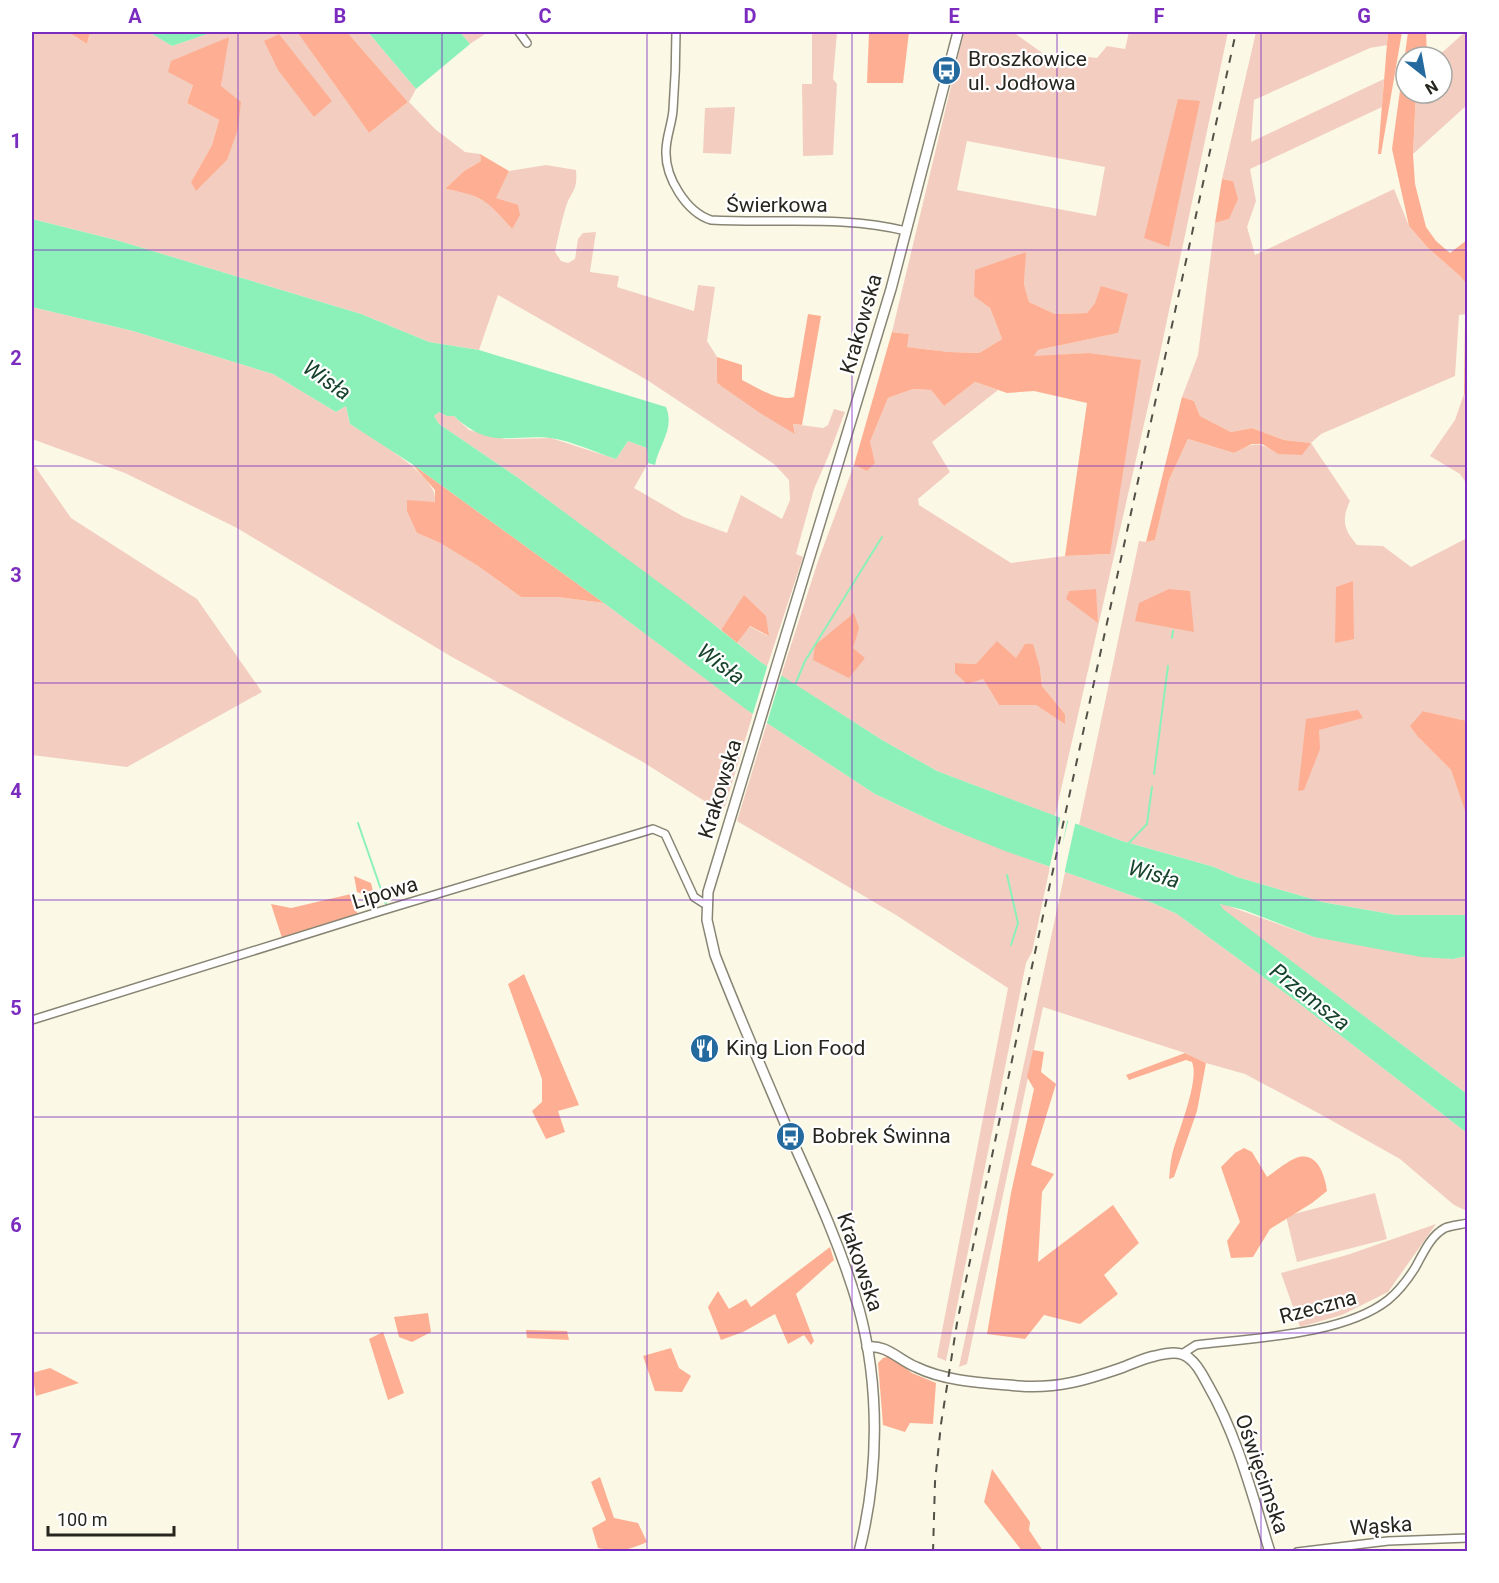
<svg xmlns="http://www.w3.org/2000/svg" width="1499" height="1583" font-family="Roboto,sans-serif">
<rect width="100%" height="100%" fill="#fbf8e5"/>
<g fill="#f3cec0" fill-rule="evenodd">
<path d="M32,32H68L87,44L90,32H149L172,46L213,32H297L369,133L408,102L347,32H368L416,89L409,102L435,129L465,152L480,154L481,161L464,171L445,189L470,193L493,206L512,229L495,198L509,171L546,165L576,170C578,193 570,191 565,210C561,223 558,238 555,252L561,261L568,263L575,259L578,239L583,233L596,232L590,272L619,276L617,287L694,311L698,285L715,287L707,341L717,357V383L795,433L793,424L823,428L828,425L834,409L845,412L828,457L814,489L796,554L803,557L767,667L737,643L749,626L768,636L745,596L721,630L517,477L439,424L434,416L439,412L447,416H454L469,430L505,439L551,438L616,459L628,441L647,448L648,463L634,488L684,517L727,533L741,495L782,519L790,500L789,480L774,464L647,380L498,295L479,350L429,342L361,314L116,240L32,219ZM223,66L221,86L227,160L191,182L212,145L219,120L187,103L193,85Z"/>
<polygon points="460,32 488,32 470,44"/>
<polygon points="812,32 837,32 833,79 837,84 833,155 803,156 802,84 812,84"/>
<path d="M964,32H1013L1055,62L1066,67L1078,65L1089,57L1097,58L1107,46L1125,49L1129,32H1228L1159,358L1055,816L937,771L882,740L781,676L818,561L854,465L867,471L870,442L888,398L913,389L931,390L944,406L975,382L998,390L932,442L950,472L918,499L919,505L1011,563L1065,556L1110,554L1088,353L1033,357L1038,350L1118,333L1095,303L1087,313L1055,314L1029,302L1024,284L1025,252L974,295L990,308L1002,339L979,353L949,352L906,347L909,334L892,332ZM967,141L1105,167L1096,216L957,190ZM1016,658L1040,668L1042,686L1065,714V723L1036,705H999L983,679L955,663L976,664Z"/>
<path d="M1256,32H1388L1387,45L1370,48L1254,100L1251,142L1384,79L1382,107L1250,169L1256,201L1247,227L1255,255L1394,189L1409,226L1428,248L1460,276L1467,285V314L1459,315L1455,376L1321,434L1311,443L1350,501C1341,520 1344,530 1357,545L1383,546L1411,567L1467,538V721L1423,711L1419,738L1451,770L1465,810L1467,812V915H1396L1322,902L1237,877L1214,867L1122,841L1079,825L1139,541L1146,542L1155,540L1169,480L1188,439L1234,453C1255,442 1258,441 1278,454L1311,443L1284,440L1252,428L1231,432L1200,416L1194,401L1182,397L1198,355L1215,223L1229,219L1233,181L1222,179Z"/>
<polygon points="1465,32 1467,32 1467,105 1413,154 1416,93 1442,93 1442,57 1437,57"/>
<polygon points="735,107 731,154 703,153 705,108"/>
<path d="M32,307L133,331L273,374L336,412L346,406L350,424C369,436 439,476 435,500C434,511 422,524 417,533L440,543L478,566L521,597H557L604,603L753,714L725,806L720,811L643,762L452,657L237,528L125,473L32,439Z"/>
<polygon points="1464,394 1467,394 1467,484 1460,474 1430,456 1455,420"/>
<polygon points="32,462 71,518 197,599 262,692 127,767 32,755"/>
<polygon points="767,723 875,794 943,826 1050,867 1032,952 1026,963 946,1361 937,1357 1008,988 896,915 737,821"/>
<polygon points="1065,872 1153,903 1177,914 1296,1001 1467,1133 1467,1211 1454,1205 1400,1159 1320,1114 1245,1074 1206,1063 1185,1053 1043,1007 967,1364 959,1367"/>
<polygon points="1220,903 1314,937 1453,959 1467,956 1466,960 1468,970 1467,1094 1222,909"/>
<polygon points="1375,1193 1387,1239 1297,1262 1286,1216"/>
<polygon points="1436,1224 1388,1292 1342,1315 1300,1327 1281,1273 1347,1255"/>
</g>
<g fill="#feaf93">
<polygon points="68,32 90,32 87,44"/>
<polygon points="297,32 347,32 408,102 369,133"/>
<polygon points="869,32 909,32 903,83 867,83"/>
<polygon points="1388,32 1402,32 1381,154 1378,154"/>
<polygon points="1408,32 1426,32 1427,57 1406,57 1406,93 1416,93 1413,154 1415,184 1426,227 1436,241 1450,253 1467,240 1467,285 1460,276 1428,248 1409,226 1392,149"/>
<polygon points="279,34 332,101 314,117 278,70 264,41"/>
<polygon points="229,37 221,86 241,102 238,129 227,160 196,191 191,182 212,145 219,120 187,103 193,85 168,72 171,61"/>
<polygon points="1178,99 1200,101 1169,247 1144,238"/>
<path d="M480,154L509,171L496,198L518,205L520,215L512,229C488,201 482,195 445,189L464,171L481,161Z"/>
<polygon points="1222,179 1233,181 1238,199 1229,219 1215,223"/>
<polygon points="1026,252 1024,284 1029,302 1055,314 1087,313 1095,303 1101,286 1128,294 1118,333 1038,350 1034,356 1088,353 1141,360 1110,554 1065,556 1087,403 1034,391 1007,393 975,382 944,406 931,390 913,389 888,398 870,442 875,463 867,471 854,465 892,332 909,334 907,347 949,352 979,353 1002,339 990,308 974,296 975,270"/>
<path d="M808,314L821,316L802,425L793,424L795,434L760,413L717,383V357L742,365V380C756,387 778,402 794,397Z"/>
<polygon points="1465,317 1468,317 1467,394 1464,394"/>
<polygon points="1182,397 1194,401 1200,416 1231,432 1252,428 1284,440 1311,443 1302,455 1278,454 1262,444 1252,444 1234,453 1188,439 1169,480 1155,540 1146,542"/>
<polygon points="412,464 604,603 557,597 521,597 478,566 440,543 417,533 407,511 407,500 435,502 435,490"/>
<polygon points="1353,581 1354,639 1335,643 1336,587"/>
<polygon points="1096,589 1098,623 1066,599 1069,591"/>
<polygon points="1169,589 1190,591 1194,632 1135,621 1139,603"/>
<polygon points="744,595 766,616 769,636 750,626 737,643 721,630"/>
<polygon points="854,613 859,628 853,648 865,658 849,678 813,660 815,645"/>
<polygon points="997,641 1016,658 1025,644 1033,644 1040,668 1042,686 1065,714 1065,724 1036,705 999,705 983,679 967,684 955,673 955,663 976,664"/>
<polygon points="1358,710 1363,718 1319,730 1320,749 1304,790 1298,791 1306,719"/>
<polygon points="1423,711 1467,721 1467,812 1465,811 1451,770 1419,738 1410,726"/>
<polygon points="354,876 371,883 375,899 357,892"/>
<polygon points="351,894 358,915 282,938 271,904 291,908"/>
<polygon points="524,974 579,1105 558,1111 565,1132 546,1139 532,1111 542,1102 542,1079 508,984"/>
<polygon points="1033,1050 1044,1052 1041,1072 1056,1084 1031,1165 1054,1174 1042,1192 1038,1262 1113,1205 1139,1243 1104,1275 1118,1294 1080,1324 1044,1315 1025,1339 987,1334 1011,1193 1034,1089 1027,1077"/>
<path d="M1185,1053L1206,1063L1197,1111L1174,1177L1169,1179C1170,1171 1170,1163 1172,1155C1177,1134 1200,1081 1192,1062L1186,1060L1129,1080L1126,1075Z"/>
<path d="M1244,1148L1252,1152L1267,1177C1276,1171 1286,1162 1296,1158C1317,1150 1325,1175 1327,1191L1312,1203L1270,1229L1253,1257L1231,1258L1227,1241L1240,1222L1221,1167L1235,1153Z"/>
<polygon points="830,1247 834,1260 796,1294 814,1341 811,1345 804,1335 788,1344 775,1314 743,1332 721,1340 708,1307 718,1291 729,1309 746,1299 751,1307"/>
<polygon points="428,1313 431,1332 412,1342 399,1337 394,1317"/>
<polygon points="526,1330 567,1331 569,1340 527,1338"/>
<polygon points="383,1332 404,1393 388,1400 369,1339"/>
<polygon points="671,1348 679,1368 691,1376 682,1392 655,1391 643,1356"/>
<polygon points="890,1356 912,1373 936,1383 933,1424 910,1423 905,1432 883,1425 878,1363 883,1358"/>
<polygon points="50,1368 79,1383 36,1396 32,1373"/>
<polygon points="992,1469 1030,1522 1029,1530 1043,1551 1022,1551 984,1502"/>
<path d="M600,1477L614,1518L638,1523L647,1542C629,1550 617,1553 598,1548L592,1528L606,1520L591,1482Z"/>
</g>
<g fill="#8bf1b8">
<polygon points="149,32 213,32 172,46"/>
<polygon points="368,32 460,32 470,44 416,89"/>
<path d="M32,219L116,240L361,314L429,342L479,350L666,407C675,429 659,444 655,465L648,463L647,448L628,441L616,459C597,453 569,440 550,438C507,434 491,450 454,416H447L439,412L434,416L439,424L517,477L688,604L762,663L882,740L937,771L1122,841L1214,867L1237,877L1322,902L1396,915H1467V956L1453,959L1421,957L1314,937L1244,910L1220,904L1223,909L1467,1094V1133L1296,1001L1177,914L1153,903L1005,851L943,826L875,794L747,710L604,603L412,464L350,424L346,406L336,412L273,374L133,331L32,307Z"/>
</g>
<g fill="#fbf8e5">
<polygon points="768,664 782,673 766,726 752,717"/>
<polygon points="1061,815 1068,817 1062,846 1069,818 1076,820 1064,875 1049,870"/>
</g>
<g fill="none" stroke-linecap="round" stroke-linejoin="round">
<g stroke="#8bf1b8" stroke-width="2">
<polyline points="1172,638 1173,631"/>
<polyline points="795,685 805,661 882,537"/>
<polyline points="1154,774 1168,666"/>
<polyline points="358,823 386,904"/>
<polyline points="1127,845 1147,824 1152,787"/>
<polyline points="1007,875 1018,923 1011,945"/>
</g>
<defs>
<g id="street">
<polyline points="519,32 527,43"/>
<path d="M676,32C676,58 675,84 673,110C672,124 666,137 666,151C665,177 686,212 711,220C776,224 842,215 906,231"/>
<polyline points="32,1020 381,911 653,829 665,834 694,897 708,906"/>
<path d="M1182,1354L1196,1345C1251,1338 1344,1335 1388,1300C1399,1291 1408,1279 1415,1268C1423,1254 1430,1236 1445,1228C1452,1225 1460,1225 1468,1223"/>
<polyline points="1297,1552 1388,1541 1468,1538"/>
</g>
<g id="secondary">
<path d="M867,1347C886,1344 899,1360 916,1367C947,1382 985,1383 1019,1386C1057,1389 1086,1380 1121,1368C1132,1364 1144,1358 1155,1356C1167,1353 1181,1350 1190,1359C1198,1365 1203,1376 1208,1385C1238,1437 1252,1495 1270,1552"/>
<path d="M859,1552C879,1474 880,1386 859,1309C842,1250 817,1195 792,1140C766,1078 739,1017 715,955L707,920L708,892L891,289L958,32"/>
</g>
</defs>
<use href="#street" stroke="#888574" stroke-width="10"/>
<use href="#secondary" stroke="#888574" stroke-width="12"/>
<use href="#street" stroke="#fff" stroke-width="7"/>
<use href="#secondary" stroke="#fff" stroke-width="9"/>
<polyline stroke="#525147" stroke-width="2" stroke-dasharray="8 8" stroke-linecap="butt" points="933,1552 935,1482 941,1424 957,1323 1024,1003 1236,32"/>
</g>
<path fill="none" stroke="#7b2cbf" stroke-width="1.5" stroke-opacity="0.55" d="M238,32V1552M442,32V1552M647,32V1552M852,32V1552M1057,32V1552M1261,32V1552M32,250H1468M32,466H1468M32,683H1468M32,900H1468M32,1117H1468M32,1333H1468"/>
<defs>
<symbol id="bus-disc" viewBox="-11 -11 22 22"><circle r="9.5" fill="#256a9f" stroke="#fff"/><path d="M-5-6H5V4H4V6H2V4H-2V6H-4V4H-5ZM-3.5-4V0h7V-4ZM-3.5 1.2v1.5H-2V1.2ZM2 1.2v1.5H3.5V1.2Z" fill="#fff"/></symbol>
<symbol id="restaurant-disc" viewBox="-11 -11 22 22"><circle r="9.5" fill="#256a9f" stroke="#fff"/><path d="M-5-6h1v4h1v-4h1v4h1v-4h1v5L-1.5 .5V6h-2V.5L-5-1ZM5-6V6H3V1.5H1.5Q1.5-4 5-6Z" fill="#fff"/></symbol>
</defs>
<g fill-rule="evenodd">
<use href="#bus-disc" x="930" y="54" width="33" height="33"/>
<use href="#restaurant-disc" x="688" y="1032" width="33" height="33"/>
<use href="#bus-disc" x="774" y="1120" width="33" height="33"/>
</g>
<g text-anchor="middle" dominant-baseline="central" stroke-width="4.5" stroke-linejoin="round" paint-order="stroke">
<g font-size="21" fill="#26251e" stroke="#fff" text-anchor="start">
<text x="968" y="59">Broszkowice<tspan x="968" dy="24">ul. Jodłowa</tspan></text>
<text x="726" y="1048">King Lion Food</text>
<text x="812" y="1136">Bobrek Świnna</text>
</g>
<g font-size="21" fill="#26251e" stroke="#fff">
<text x="777" y="205">Świerkowa</text>
<text transform="translate(861 324) rotate(-74)">Krakowska</text>
<text transform="translate(720 789) rotate(-73)">Krakowska</text>
<text transform="translate(385 893) rotate(-17)">Lipowa</text>
<text transform="translate(860 1262) rotate(71)">Krakowska</text>
<text transform="translate(1318 1307) rotate(-15)">Rzeczna</text>
<text transform="translate(1262 1474) rotate(71)">Oświęcimska</text>
<text transform="translate(1381 1526) rotate(-4)">Wąska</text>
</g>
<g font-size="22" font-style="italic" fill="#17432c" stroke="#fff">
<text transform="translate(327 380) rotate(35)">Wisła</text>
<text transform="translate(721 664) rotate(37)">Wisła</text>
<text transform="translate(1154 874) rotate(16)">Wisła</text>
<text transform="translate(1310 997) rotate(38)">Przemsza</text>
</g>
</g>
<rect width="1499" height="1583" fill="none" stroke="#ffffff" stroke-width="66"/>
<g transform="translate(1424 75) rotate(149)"><circle r="28" fill="#ffffff" stroke="#a8a8a5" stroke-width="1.5"/>
<path d="M0-4.5L10 22L0 15L-10 22Z" fill="#256a9f"/>
<text y="-9" font-size="16" font-weight="bold" text-anchor="middle" fill="#26251e">N</text>
</g>
<path d="M48 1526v9h126v-9" fill="none" stroke="#26251e" stroke-width="3"/>
<text x="57" y="1526" font-size="18" fill="#26251e" stroke="#ffffff" stroke-width="4.5" paint-order="stroke">100 m</text>
<rect x="33" y="33" width="1433" height="1517" fill="none" stroke="#7b2cbf" stroke-width="2"/>
<g font-size="20" text-anchor="middle" font-weight="bold" fill="#7b2cbf">
<text x="135" y="23">A</text>
<text x="340" y="23">B</text>
<text x="545" y="23">C</text>
<text x="750" y="23">D</text>
<text x="954" y="23">E</text>
<text x="1159" y="23">F</text>
<text x="1364" y="23">G</text>
<text x="16" y="148">1</text>
<text x="16" y="365">2</text>
<text x="16" y="582">3</text>
<text x="16" y="798">4</text>
<text x="16" y="1015">5</text>
<text x="16" y="1232">6</text>
<text x="16" y="1448">7</text>
</g>
</svg>
